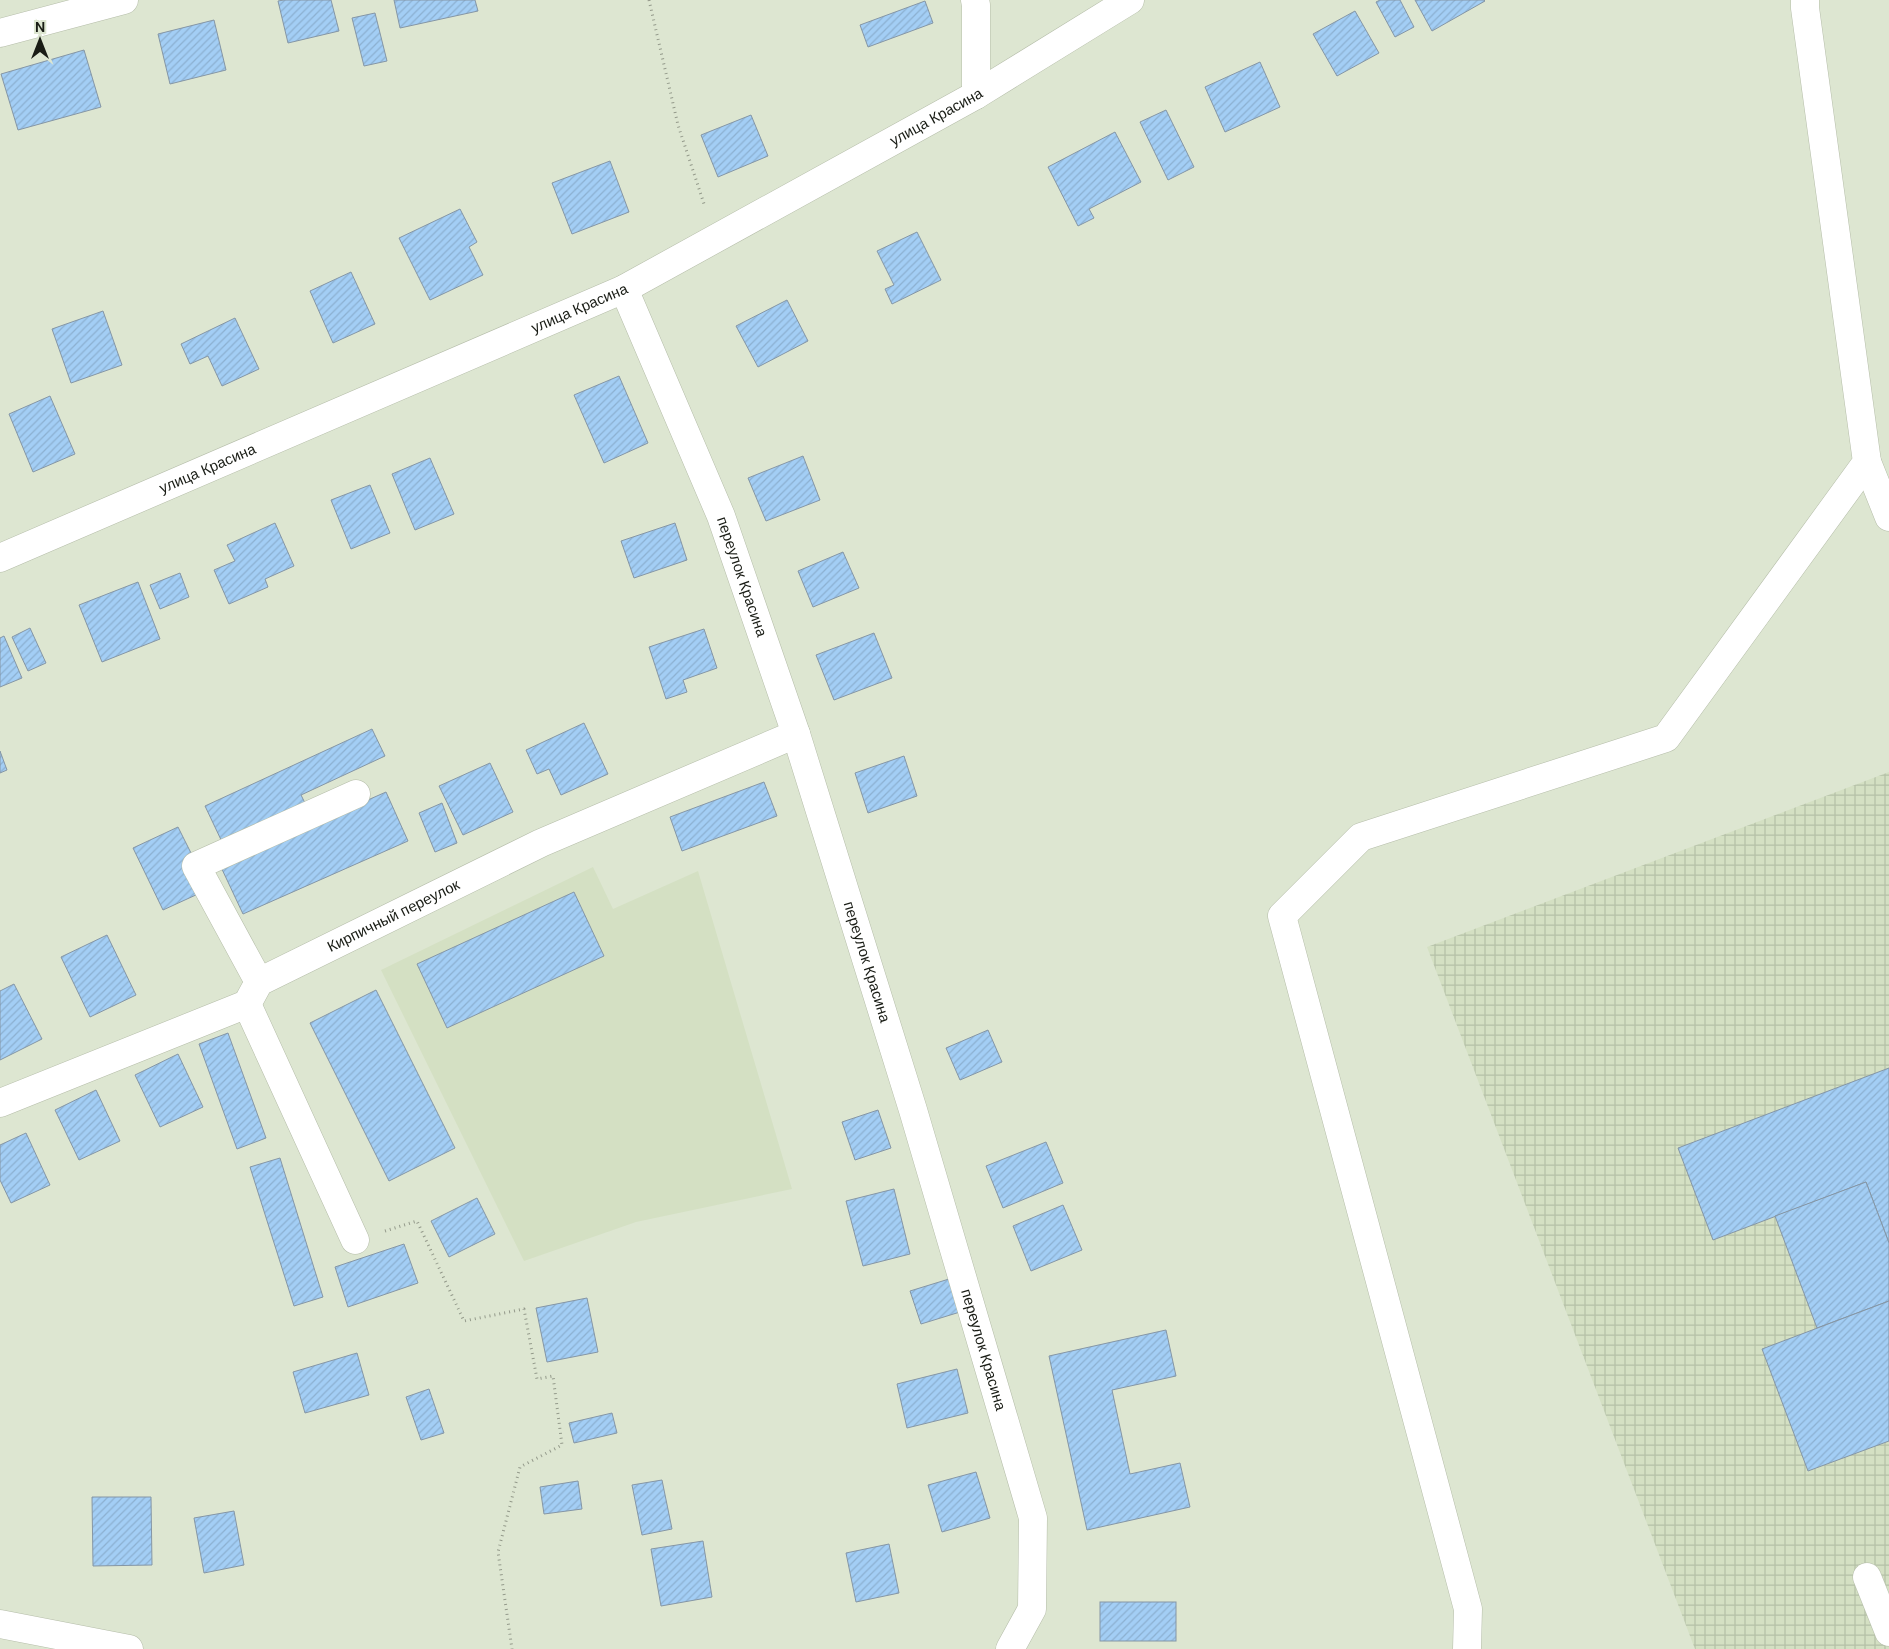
<svg xmlns="http://www.w3.org/2000/svg" width="1889" height="1649" font-family="'DM Sans',sans-serif">
<defs>
<pattern id="industrial-grid" width="8" height="8" patternUnits="userSpaceOnUse" patternTransform="scale(1.25)"><rect width="8" height="8" fill="#d4e0c3"/><path d="M0 4h8M4 0v8" fill="none" stroke="#b5c0a7"/></pattern>
<pattern id="building-hatch" width="6" height="6" patternUnits="userSpaceOnUse" patternTransform="scale(1.25)"><rect width="6" height="6" fill="#a3cef5"/><path d="M-1 1l2-2M0 6l6-6M5 7l2-2" fill="none" stroke="#8cb0d1"/></pattern>
</defs>
<rect width="100%" height="100%" fill="#dde6d1"/>
<polygon fill="#d4e0c3" points="593,867 613,909 698,871 792,1189 636,1222 524,1261 381,970"/>
<polygon fill="url(#industrial-grid)" points="1889,772 1889,1649 1695,1649 1427,947"/>
<g fill="url(#building-hatch)" stroke="#8596a5">
<polygon points="284,0 331,0 339,31 288,43 278,1"/>
<polygon points="394,0 475,0 478,11 400,28"/>
<polygon points="1380,0 1400,0 1414,27 1395,37 1376,2"/>
<polygon points="1415,0 1484,0 1485,1 1432,31"/>
<polygon points="925,1 933,23 868,47 860,25"/>
<polygon points="1355,11 1379,53 1337,76 1313,34"/>
<polygon points="375,13 387,61 364,66 352,18"/>
<polygon points="214,20 226,70 170,84 158,34"/>
<polygon points="84,50 101,107 18,130 1,74"/>
<polygon points="1260,62 1280,107 1225,132 1205,87"/>
<polygon points="1166,110 1194,167 1168,180 1140,122"/>
<polygon points="751,115 768,156 718,177 701,135"/>
<polygon points="1115,132 1141,182 1089,209 1094,218 1078,226 1048,167"/>
<polygon points="610,161 629,212 572,234 552,183"/>
<polygon points="460,209 477,242 469,247 483,275 430,300 399,238"/>
<polygon points="917,232 941,280 892,304 885,289 894,285 877,251"/>
<polygon points="351,272 375,324 333,343 310,291"/>
<polygon points="787,300 808,341 758,367 736,326"/>
<polygon points="103,311 122,365 71,383 52,329"/>
<polygon points="235,318 259,369 222,386 208,356 190,364 181,344"/>
<polygon points="619,376 648,443 604,463 574,395"/>
<polygon points="50,396 75,454 33,472 9,414"/>
<polygon points="803,456 820,500 766,521 748,478"/>
<polygon points="430,458 454,514 415,530 392,474"/>
<polygon points="370,485 390,533 351,549 331,500"/>
<polygon points="275,523 294,566 265,579 268,587 229,604 214,570 235,561 227,545"/>
<polygon points="675,523 687,560 634,578 621,541"/>
<polygon points="843,552 859,588 813,607 798,571"/>
<polygon points="180,573 189,597 160,609 150,585"/>
<polygon points="138,582 160,639 102,662 79,605"/>
<polygon points="30,628 46,663 28,671 12,637"/>
<polygon points="704,629 717,668 683,680 687,692 666,699 649,647"/>
<polygon points="874,633 892,678 834,700 816,655"/>
<polygon points="4,636 22,678 0,687 0,638"/>
<polygon points="584,723 608,774 561,795 549,769 537,774 526,750"/>
<polygon points="372,729 385,756 301,795 306,805 223,844 205,806"/>
<polygon points="0,751 7,770 0,773"/>
<polygon points="904,756 917,796 868,813 855,773"/>
<polygon points="490,763 513,812 463,835 439,786"/>
<polygon points="764,782 777,816 682,851 670,817"/>
<polygon points="386,792 408,841 243,914 220,865"/>
<polygon points="442,803 457,843 435,852 419,813"/>
<polygon points="178,827 193,857 183,862 198,894 163,910 133,848"/>
<polygon points="574,892 604,956 447,1028 417,964"/>
<polygon points="107,935 136,995 90,1017 61,957"/>
<polygon points="14,984 42,1039 0,1060 0,991"/>
<polygon points="376,990 455,1148 389,1181 310,1023"/>
<polygon points="988,1030 1002,1062 960,1080 946,1048"/>
<polygon points="228,1033 266,1138 237,1149 199,1044"/>
<polygon points="178,1054 203,1107 160,1127 135,1075"/>
<polygon points="1889,1068 1889,1243 1866,1182 1713,1240 1678,1148"/>
<polygon points="96,1090 120,1141 79,1160 55,1110"/>
<polygon points="878,1110 891,1148 855,1160 842,1122"/>
<polygon points="26,1133 50,1185 11,1203 0,1180 0,1145"/>
<polygon points="1046,1142 1063,1183 1003,1208 986,1166"/>
<polygon points="280,1158 323,1297 294,1306 250,1167"/>
<polygon points="1866,1182 1889,1243 1889,1301 1817,1328 1775,1216"/>
<polygon points="894,1189 910,1254 863,1266 846,1201"/>
<polygon points="477,1198 495,1234 449,1257 431,1221"/>
<polygon points="1063,1205 1082,1250 1031,1271 1013,1226"/>
<polygon points="404,1244 418,1283 348,1307 335,1267"/>
<polygon points="949,1279 960,1312 921,1324 910,1291"/>
<polygon points="587,1298 598,1352 547,1362 536,1308"/>
<polygon points="1889,1301 1889,1441 1808,1471 1762,1349"/>
<polygon points="1166,1330 1176,1376 1112,1390 1130,1474 1180,1463 1190,1507 1087,1530 1049,1356"/>
<polygon points="357,1353 369,1395 305,1413 293,1372"/>
<polygon points="957,1369 968,1413 907,1428 897,1384"/>
<polygon points="429,1389 444,1433 421,1440 406,1397"/>
<polygon points="612,1413 617,1433 574,1443 569,1423"/>
<polygon points="976,1472 990,1518 942,1532 928,1485"/>
<polygon points="662,1480 672,1529 642,1535 632,1485"/>
<polygon points="578,1481 582,1509 544,1514 540,1487"/>
<polygon points="92,1497 151,1497 152,1565 93,1566"/>
<polygon points="234,1511 244,1565 204,1573 194,1518"/>
<polygon points="703,1541 712,1597 661,1606 651,1549"/>
<polygon points="889,1544 899,1593 856,1602 846,1553"/>
<rect x="1100" y="1602" width="76" height="39"/>
</g>
<g fill="none" stroke-linecap="round" stroke-linejoin="round">
<defs>
<g id="minor">
<polyline points="975,0 976,5 976,95"/>
<polyline points="0,33 124,0"/>
<path id="s1" d="M624,289L721,516L796,734L913,1110L1033,1518L1032,1609L1010,1649"/>
<polyline points="1867,462 1889,517"/>
<path id="s2" d="M0,558L624,289L976,95L1130,0"/>
<polyline points="259,982 196,866 356,794"/>
<polyline points="247,1004 355,1240"/>
<path id="s3" d="M0,1103L247,1004L259,982L541,843L796,734"/>
<polyline points="1867,1577 1889,1632"/>
<polyline points="0,1624 129,1649"/>
<polyline points="1467,1649 1468,1609 1282,916 1361,837 1666,738 1867,462 1805,8 1805,0"/>
</g>
</defs>
<use href="#minor" stroke="#b5bda9" stroke-width="29"/>
<g stroke="#949a8b" stroke-width="3" stroke-dasharray="1 4" stroke-linecap="butt">
<polyline points="649,0 678,125 705,207"/>
<polyline points="385,1231 417,1221 464,1321 524,1309 537,1379 553,1376 562,1445 520,1467 498,1552 512,1649"/>
</g>
<use href="#minor" stroke="#fff" stroke-width="28"/>
</g>
<g text-anchor="middle" dominant-baseline="central" stroke-width="4" stroke-linejoin="round" paint-order="stroke">
<g font-size="15" fill="#191c15" stroke="#dde6d1">
<text stroke="none"><textPath href="#s2" startOffset="1036">улица Красина</textPath></text>
<text stroke="none"><textPath href="#s2" startOffset="631">улица Красина</textPath></text>
<text stroke="none"><textPath href="#s2" startOffset="226">улица Красина</textPath></text>
<text stroke="none"><textPath href="#s1" startOffset="311">переулок Красина</textPath></text>
<text stroke="none"><textPath href="#s3" startOffset="441">Кирпичный переулок</textPath></text>
<text stroke="none"><textPath href="#s1" startOffset="716">переулок Красина</textPath></text>
<text stroke="none"><textPath href="#s1" startOffset="1121">переулок Красина</textPath></text>
</g>
</g>
<g transform="translate(40 40)" stroke="#dde6d1" stroke-width="4" paint-order="stroke">
<path d="M0-4L9 19L0 12L-9 19Z" fill="#191c15"/>
<text y="-8" font-size="14" font-weight="bold" text-anchor="middle" fill="#191c15">N</text>
</g>
</svg>
